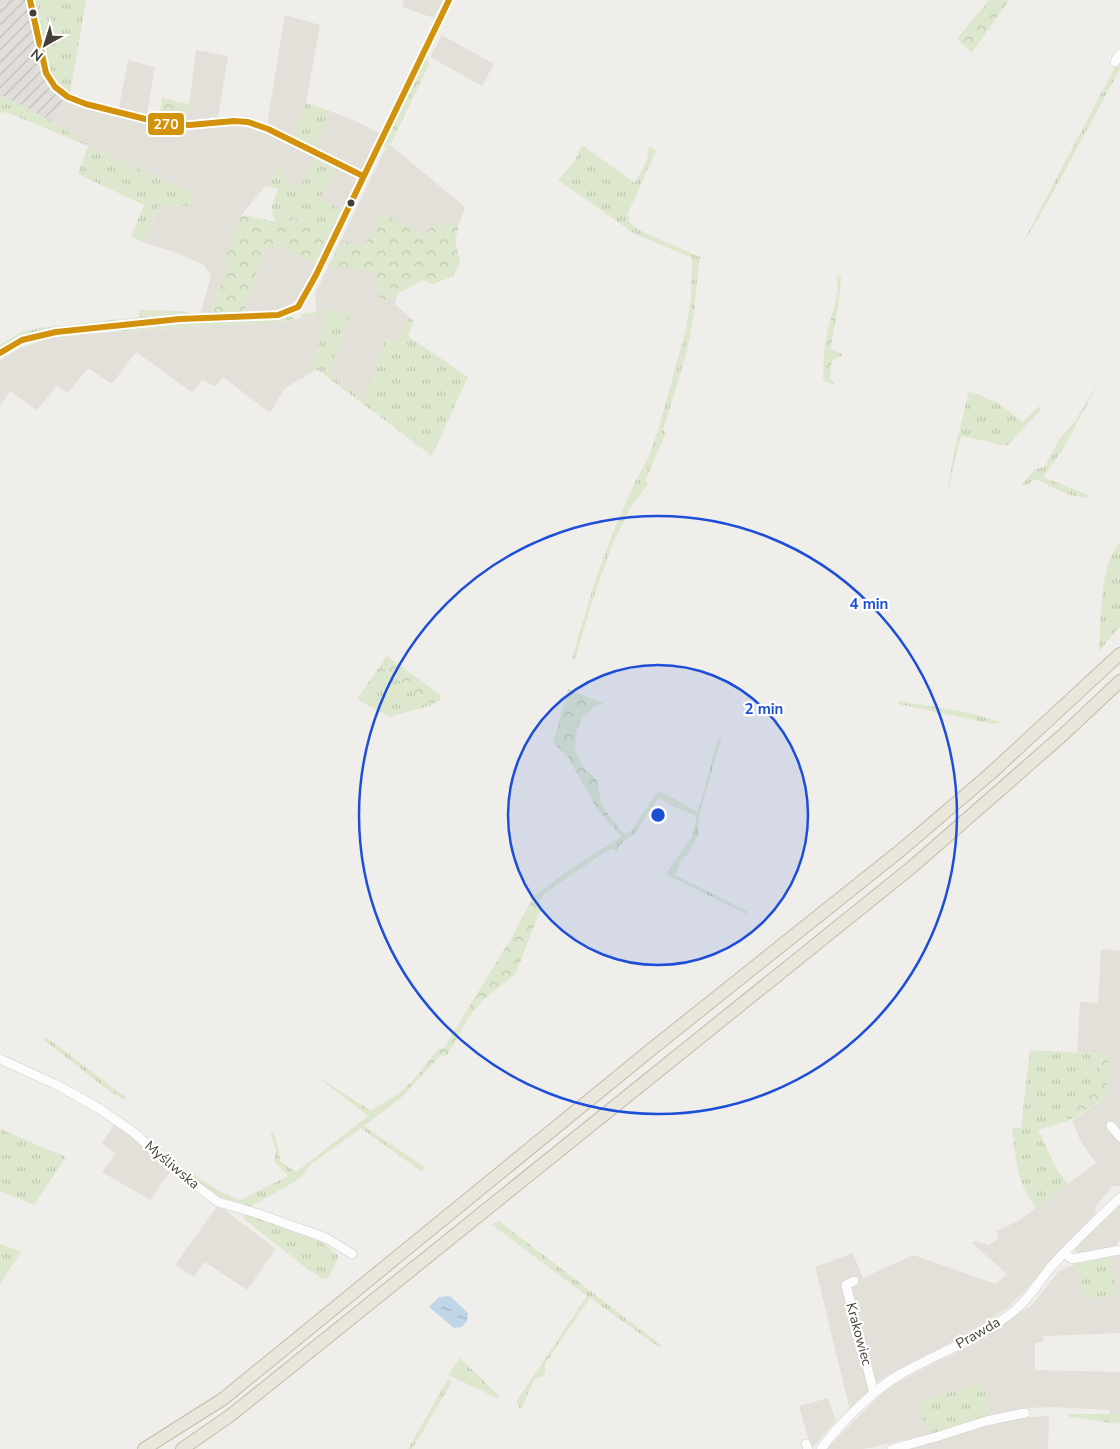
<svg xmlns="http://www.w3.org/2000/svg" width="1120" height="1449" font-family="'Nunito Sans',sans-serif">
<defs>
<pattern id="industrial-furrows" width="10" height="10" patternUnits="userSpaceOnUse" patternTransform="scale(1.25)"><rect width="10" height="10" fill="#e1deda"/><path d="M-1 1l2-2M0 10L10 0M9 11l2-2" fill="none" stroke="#c2c0bc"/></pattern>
<pattern id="grass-tufts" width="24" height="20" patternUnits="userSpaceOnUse" patternTransform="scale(1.25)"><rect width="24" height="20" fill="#dce7cd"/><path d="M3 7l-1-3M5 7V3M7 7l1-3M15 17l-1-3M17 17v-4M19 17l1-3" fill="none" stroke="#bec7b1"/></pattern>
<pattern id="forest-crowns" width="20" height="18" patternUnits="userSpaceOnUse" patternTransform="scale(1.25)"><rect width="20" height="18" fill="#dce7cd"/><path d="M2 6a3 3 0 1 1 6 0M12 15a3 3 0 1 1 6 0" fill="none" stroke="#bec7b1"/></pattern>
<pattern id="water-ripples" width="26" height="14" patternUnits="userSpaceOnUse" patternTransform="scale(1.25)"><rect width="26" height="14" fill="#c0d6e8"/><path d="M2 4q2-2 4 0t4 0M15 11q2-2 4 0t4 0" fill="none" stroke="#9eafbd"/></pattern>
</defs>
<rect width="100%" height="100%" fill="#f0eeea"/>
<g fill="#e3e0d9">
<polygon points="404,0 443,0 434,18 402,7"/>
<polygon points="285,15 320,25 306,103 292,136 267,125"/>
<polygon points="442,35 494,64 482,86 430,57"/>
<polygon points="196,50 228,56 218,117 187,122"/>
<polygon points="128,60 155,67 147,114 119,108"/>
<polygon points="63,100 110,115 175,130 244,126 267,133 316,157 301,187 282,178 279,169 240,217 225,259 228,268 207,316 200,315 211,276 204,265 174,252 143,242 160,205 194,195 89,146 53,122"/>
<polygon points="330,111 356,121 380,134 361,172 315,150"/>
<polygon points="390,145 465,207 459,224 455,240 460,263 453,276 433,284 422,280 397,294 395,304 409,317 396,342 386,338 363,400 329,374 351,313 328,314 313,364 314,371 285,388 270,413 223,377 215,386 202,380 193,393 136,352 112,384 88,368 68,393 57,386 37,410 10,391 0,407 0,360 20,348 48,339 60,336 215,325 265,324 317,316 315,294 384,151"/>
<polygon points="336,167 357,178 358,181 343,211 320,199"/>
<polygon points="275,246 317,264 300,300 288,309 272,314 243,315 264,248"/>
<polygon points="1101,949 1120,951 1120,1133 1117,1123 1108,1121 1106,1130 1114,1135 1120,1142 1120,1186 1113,1186 1095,1207 1096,1213 1044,1268 1026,1290 1007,1308 968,1334 902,1367 881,1380 850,1410 815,1267 853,1253 863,1278 913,1255 996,1284 1007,1274 972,1243 975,1241 989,1245 999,1238 996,1231 1018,1221 1096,1163 1081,1142 1072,1120 1106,1098 1109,1055 1077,1052 1080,1002 1098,1003"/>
<polygon points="116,1122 172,1169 150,1200 102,1172 115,1154 102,1143"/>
<polygon points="218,1205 276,1249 247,1290 205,1262 194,1277 175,1265"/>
<polygon points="1120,1205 1120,1240 1114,1248 1086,1254 1075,1252 1074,1246"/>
<polygon points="1120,1255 1120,1333 1044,1336 1043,1342 1035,1343 1035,1370 1120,1372 1120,1414 1109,1414 1110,1410 1053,1407 1025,1408 990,1415 982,1382 957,1391 927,1435 863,1449 828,1449 831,1444 888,1387 968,1346 1031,1306 1058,1272 1075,1264 1087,1299 1116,1294 1111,1257"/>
<polygon points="828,1398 836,1421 811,1449 799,1406"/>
<polygon points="1049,1416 1048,1449 905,1449 958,1433 1017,1418"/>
</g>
<polygon fill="url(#industrial-furrows)" points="0,0 25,0 40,67 46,82 53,92 63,100 53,122 3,96 0,98"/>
<g fill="url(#grass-tufts)">
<polygon points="35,0 86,0 70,93 60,88 50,71"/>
<polygon points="1116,65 1120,67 1120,69 1044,209 1021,246"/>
<polygon points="3,96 53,122 89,146 194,195 188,206 159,206 143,242 131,237 144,205 78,174 88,146 6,112 0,113 0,98"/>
<polygon points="306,103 330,111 315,150 292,136"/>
<path d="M582,145L635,183L647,160L649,146L656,151L628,213C628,222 632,225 639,230L700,257C696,280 696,303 692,326C685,362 674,396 663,430L666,433L645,481L648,484L630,508L613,543L592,602L575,659L572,658L595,581L613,532L635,482L649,456L659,427L686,329L691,297L692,258L635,234L558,180L574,162Z"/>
<polygon points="316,157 336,167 320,199 343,211 331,235 271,208 278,189 266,186 279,169 285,167 282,178 301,187"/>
<polygon points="139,310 182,311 200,315 37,331 22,336 0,350 0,345 21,332 39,328 139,317"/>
<polygon points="331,310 351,313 329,374 363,400 386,338 396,342 409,317 414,321 408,336 468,377 432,456 318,370 314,371 313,365 327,314 300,318 302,314"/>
<polygon points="290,316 295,319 265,324 215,325 110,332 109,329 186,321 265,321"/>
<path d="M1102,377L1063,449L1043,477L1088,495L1087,498C1068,496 1054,489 1037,479L1024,486L1022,485L1034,470L1045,466L1060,438L1075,421Z"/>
<polygon points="969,391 998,403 1023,422 1039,406 1041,410 1007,446 961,436 947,495 954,452"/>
<path d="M1120,542V626L1099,651C1102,618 1098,568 1120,542Z"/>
<polygon points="380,666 432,705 390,717 357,699"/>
<polygon points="899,701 966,712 1000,722 994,724 898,704"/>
<path d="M722,735L700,813L698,827L699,834L688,854L681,860L675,875L747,911L746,914L665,874L692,837L697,816L672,806L660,798L657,800L635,833L620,845L617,851L612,849L602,854L545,893L539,901L534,896L566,872L632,830L654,796L660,792C674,797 685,806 698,812L717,742Z"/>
<polygon points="46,1037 127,1098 124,1100 104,1087 44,1040"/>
<path d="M1030,1050L1101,1054L1099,1089L1065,1113L1068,1121L1038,1130L1057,1170L1068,1184L1036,1208C1016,1182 1016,1159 1012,1128H1021Z"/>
<polygon points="315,1075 371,1111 398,1094 402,1097 364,1126 425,1167 422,1172 361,1128 310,1165 302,1176 294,1182 250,1207 245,1204 219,1197 93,1104 96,1101 151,1141 178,1165 221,1192 240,1200 288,1176 274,1161 276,1151 270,1131 273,1133 278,1145 280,1161 296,1172 368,1116"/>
<polygon points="0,1129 66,1157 34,1205 0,1191"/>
<path d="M243,1215C265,1218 300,1232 320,1242C327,1245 333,1251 339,1256L328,1278L323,1279L306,1268L243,1218Z"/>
<polygon points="499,1221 661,1345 660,1348 590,1298 545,1364 545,1373 542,1377 535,1378 521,1410 516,1402 587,1296 491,1224"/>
<polygon points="0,1244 21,1252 0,1284"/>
<polygon points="1111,1257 1117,1294 1086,1299 1075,1264"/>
<polygon points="460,1358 499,1396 497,1398 448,1375"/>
<polygon points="448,1379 452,1382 412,1449 408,1449"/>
<polygon points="983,1382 990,1415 927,1435 920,1402"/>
</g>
<g fill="url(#forest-crowns)">
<polygon points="989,0 1009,0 972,53 957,39"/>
<polygon points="427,56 429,65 390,145 386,149 383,146"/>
<polygon points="162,98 189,104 187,122 159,118"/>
<polygon points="271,208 331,235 317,264 275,246 264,248 243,315 207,316 228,268 225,259 240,217 246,215 275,222"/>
<polygon points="382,212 423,234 439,222 459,224 455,241 460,263 453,276 433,284 422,280 388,299 380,302 379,293 372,272 330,265 342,240 363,248"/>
<path d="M836,275L841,276L839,301L831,347V349L842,354L841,356C829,359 831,368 830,379L835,383L834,385L823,381C824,366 823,349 827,333C831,314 841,295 836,275Z"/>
<polygon points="387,656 441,695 440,700 432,705 380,666"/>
<polygon points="568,689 604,704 596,705 584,716 577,728 575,748 583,767 597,780 601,802 609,816 625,835 622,837 597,809 568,757 553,743"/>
<polygon points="534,896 539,901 541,908 516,973 482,1001 469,1017 446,1057 441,1055 402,1097 398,1094 415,1078 439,1048 443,1049 512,937"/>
<polygon points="1101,1054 1109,1055 1106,1098 1068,1121 1065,1113 1099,1089"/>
<polygon points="1069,1414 1120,1414 1120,1424 1069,1417"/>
</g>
<polygon fill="url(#water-ripples)" points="450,1296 468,1313 467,1321 462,1327 454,1328 429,1307 439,1297"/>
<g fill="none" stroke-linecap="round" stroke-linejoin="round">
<defs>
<g id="minor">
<polyline points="30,0 46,73 55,87 68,97 86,104 165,124 190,125 234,121 248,122 268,129 363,176"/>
<polyline points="1115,62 1120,54"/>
<polyline points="0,353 22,340 56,332 180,319 278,315 298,307 316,275 449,0"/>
<polyline points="0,1059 57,1085 100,1109 133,1132 191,1182 218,1202 256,1213 326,1238 352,1254"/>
<polyline points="1111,1126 1120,1137"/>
<polyline points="1064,1253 1072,1259 1120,1250"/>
<polyline points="854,1281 846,1285 874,1393"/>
<polyline points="806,1444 808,1449"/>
<path d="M821,1449C840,1423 873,1390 901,1374C938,1353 980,1338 1014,1311C1029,1299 1038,1283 1050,1268C1072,1243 1096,1221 1120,1198"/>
<polyline points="892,1449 936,1437 986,1421 1025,1413"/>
</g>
<g id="highway">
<polyline points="144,1449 223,1399 653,1048 901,850 990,774 1120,654"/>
<polyline points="182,1449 231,1415 912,867 1065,733 1120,681"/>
</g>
</defs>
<use href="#minor" stroke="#ceccc8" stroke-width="10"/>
<use href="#highway" stroke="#c4bba9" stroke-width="14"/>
<use href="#minor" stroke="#fdfcfc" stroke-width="9"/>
<use href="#highway" stroke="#e9e6db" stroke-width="12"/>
<defs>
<g id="bus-1">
<polyline points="30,0 46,73 55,87 68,97 86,104 165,124 190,125 234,121 248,122 268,129 363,176"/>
<polyline points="0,353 22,340 56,332 180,319 278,315 298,307 316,275 449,0"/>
</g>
</defs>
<use href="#bus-1" stroke="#fff" stroke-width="10"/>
<use href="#bus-1" stroke="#d3920b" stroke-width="6"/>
</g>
<circle cx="658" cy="815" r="150" fill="#1d4ed8" fill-opacity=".12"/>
<g fill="none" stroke="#1d4ed8" stroke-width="2.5">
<circle cx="658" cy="815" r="150"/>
<circle cx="658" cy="815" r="299"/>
</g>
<g fill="#444038" stroke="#fff" stroke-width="2">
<circle cx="33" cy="13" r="4.5"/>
<circle cx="351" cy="203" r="4.5"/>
</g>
<g text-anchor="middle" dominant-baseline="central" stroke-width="4.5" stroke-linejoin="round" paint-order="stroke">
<g font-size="14" fill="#444038" stroke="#fff">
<text transform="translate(172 1165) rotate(40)">Myśliwska</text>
<text transform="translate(978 1333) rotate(-30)">Prawda</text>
<text transform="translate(859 1334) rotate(75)">Krakowiec</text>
</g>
</g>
<circle cx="658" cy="815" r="8" fill="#1d4ed8" stroke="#fff" stroke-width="2.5"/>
<g font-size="15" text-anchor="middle" font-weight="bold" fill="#1d4ed8" stroke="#fff" stroke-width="4.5" stroke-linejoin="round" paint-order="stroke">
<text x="869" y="609">4 min</text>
<text x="764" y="714">2 min</text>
</g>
<rect stroke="#fff" stroke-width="2" x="147" y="112" width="38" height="24" rx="5" fill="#d3920b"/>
<g font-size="14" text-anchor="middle" font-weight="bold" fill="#fff">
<text x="166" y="129">270</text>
</g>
<g transform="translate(45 45) rotate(219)" stroke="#ffffff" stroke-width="4" paint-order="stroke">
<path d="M0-4L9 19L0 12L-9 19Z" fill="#444038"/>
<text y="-8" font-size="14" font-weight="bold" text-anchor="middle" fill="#444038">N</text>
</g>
</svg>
